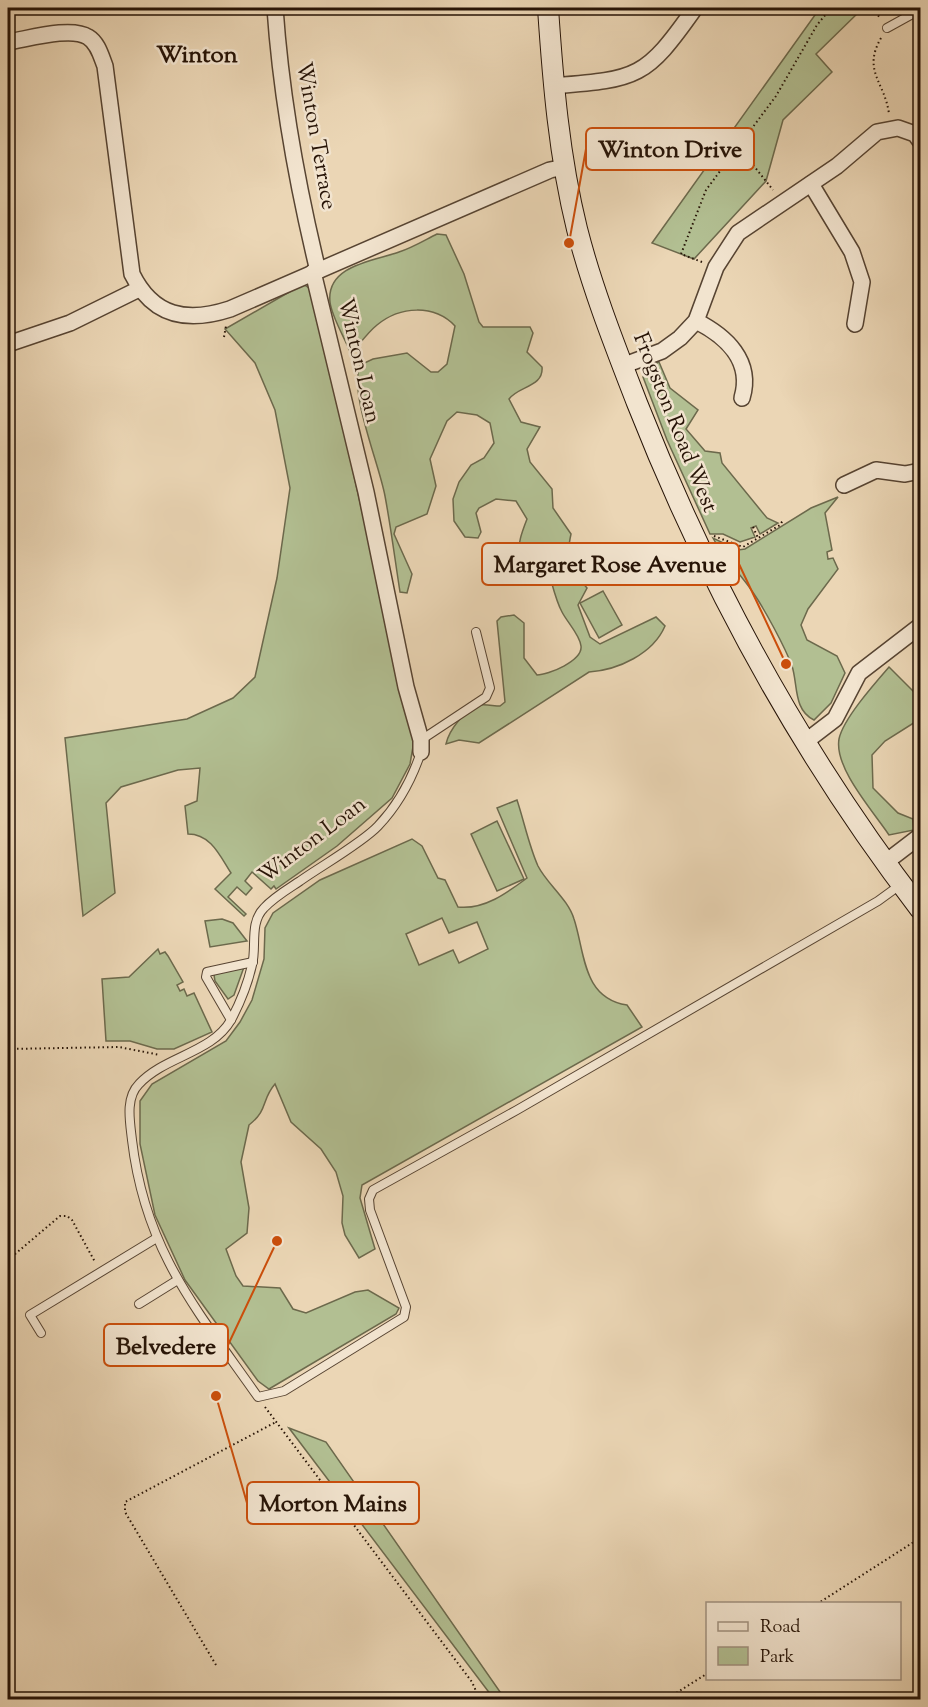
<svg xmlns="http://www.w3.org/2000/svg" width="928" height="1707" font-family="'Sorts Mill Goudy',serif">
<rect width="100%" height="100%" fill="#ebd6b5"/>
<filter id="stains"><feTurbulence type="fractalNoise" baseFrequency=".00333" numOctaves="4"/><feColorMatrix values="0 0 0 0 .2 0 0 0 0 .09 0 0 0 0 .02 0 0 0 .5 -.17"/></filter>
<radialGradient id="worn" r=".72"><stop offset=".6" stop-color="#630" stop-opacity="0"/><stop offset="1" stop-color="#630" stop-opacity=".3"/></radialGradient>
<g fill="#b2bf92" stroke="#6c694c" stroke-width="1.5" fill-rule="evenodd">
<polygon points="820,8 863,8 816,54 832,72 783,120 766,181 694,259 652,243"/>
<path d="M437,234L446,235L464,274L479,322L483,327H530L533,333L527,352L542,367C544,387 518,386 509,399L521,422L540,427L527,449L530,462L552,489L553,508L571,534C565,561 569,567 587,588L578,605L590,637L600,644L656,617L665,626C653,654 618,670 589,672L479,743L459,740L446,744C449,730 465,709 480,705C486,704 494,706 500,706L505,702L497,621L501,617L514,615L524,623V658L537,675C548,675 583,661 581,646C580,635 567,622 562,612C555,599 552,582 547,567C514,558 515,550 527,519L516,501L496,499L479,508L476,513L481,532L478,538L465,537L454,521L453,499L459,482L471,465L484,458L494,443L490,423L477,415L457,412L447,421L430,459L436,486L427,514L396,527L394,534L412,574L407,593L400,592C395,560 391,528 385,496C379,463 349,394 360,365L373,359L407,353L431,372H438L447,364L455,326C434,304 400,306 377,325C367,333 359,345 351,354C345,338 332,318 330,302C326,265 374,261 399,252C412,248 425,240 437,234Z"/>
<path d="M303,284L312,290L414,741L410,764L392,798L337,846L276,889L274,886L271,889L252,872L245,881L252,888L246,895L237,887L228,897L246,914L244,916L215,889L231,873C220,856 211,834 188,834L185,806L197,801L200,768L178,770L121,787L106,803L115,893L83,916L65,738L187,719L233,698L255,677L277,578L290,488L275,410L255,363L225,329Z"/>
<polygon points="659,362 670,388 698,410 686,429 705,451 720,453 722,463 767,518 778,523 760,534 756,526 751,528 755,537 740,542 723,534 710,534 667,440 643,377 646,368"/>
<path d="M838,497L825,513L832,550L827,552L828,559L833,558L838,569L808,609L801,625L807,640L837,656L845,673L831,703L814,720C793,710 798,684 792,666C785,647 764,608 752,591C740,573 723,558 713,538L738,550L745,549L811,508Z"/>
<polygon points="603,591 622,625 599,638 580,603"/>
<path d="M889,667L920,698V719L885,741L872,755L873,788L898,813L913,819L914,830L889,835C873,811 834,768 839,739C843,719 875,683 889,667Z"/>
<path d="M517,800C524,821 529,846 538,866C547,884 568,899 574,919C585,952 582,998 627,1005L642,1027L362,1185L360,1198L375,1249L359,1258L345,1235L342,1223L343,1196L336,1172L321,1149L291,1122L275,1084C261,1100 269,1109 249,1125L241,1162L249,1208L247,1233L226,1249L236,1276L243,1286L280,1288L293,1309L306,1313L355,1292L368,1290L399,1308L396,1314L269,1389L258,1381L185,1280L155,1215L140,1144V1101L152,1084L226,1041L240,1022L252,1000L264,959L265,928L273,913L320,880L412,839L422,846L438,878L445,880L458,907C484,910 507,893 527,878L497,808ZM442,918L449,933L477,922L488,949L459,963L453,950L419,965L406,934Z"/>
<polygon points="497,821 524,879 497,891 471,834"/>
<polygon points="222,919 233,923 247,941 210,947 205,921"/>
<polygon points="158,949 160,954 165,952 168,956 183,982 177,985 180,991 184,989 187,996 194,993 212,1032 174,1049 157,1049 130,1041 106,1041 102,979 129,977"/>
<polygon points="244,967 234,995 228,999 215,981 214,975 219,971"/>
<polygon points="289,1428 326,1442 505,1699 494,1699"/>
</g>
<g fill="none" stroke-linecap="round" stroke-linejoin="round">
<defs>
<g id="service">
<polyline points="887,28 916,12 920,15"/>
<polyline points="421,740 486,697 490,688 476,632"/>
<path d="M421,752C412,779 398,805 378,826C362,843 321,866 300,881C288,889 274,897 264,908C249,923 257,947 252,965C248,983 240,1003 231,1020C212,1053 165,1056 139,1084C125,1098 130,1122 132,1140C145,1251 197,1310 258,1397L284,1391L404,1317L406,1307L370,1210L369,1199L373,1190L517,1110L878,901L900,885"/>
<polyline points="231,1020 206,977 207,972 253,962"/>
<polyline points="139,1304 176,1281"/>
<polyline points="41,1333 30,1315 155,1239"/>
</g>
<g id="minor">
<path d="M275,8C281,96 297,184 318,271"/>
<path d="M8,42C28,39 71,26 88,37C98,43 101,56 105,66L132,274C153,317 187,323 230,309L550,170L565,167"/>
<path d="M553,86C638,79 645,79 695,8"/>
<polyline points="811,184 852,252 862,282 855,324"/>
<polyline points="313,272 366,492 406,687 421,740 421,752"/>
<path d="M696,321C726,336 753,361 742,398"/>
<polyline points="8,344 70,323 139,289"/>
<polyline points="622,366 662,351 680,338 696,321 716,267 738,233 837,166 877,132 898,128 915,134 920,141"/>
<polyline points="844,485 876,470 905,474 920,471"/>
<polyline points="805,742 835,719 859,673 920,626"/>
<polyline points="886,862 920,836"/>
</g>
<path id="secondary" d="M548,8C553,82 559,156 577,229C592,288 615,346 637,403C708,583 802,755 920,909"/>
</defs>
<use href="#service" stroke="#574432" stroke-width="10"/>
<use href="#minor" stroke="#574432" stroke-width="18"/>
<use href="#secondary" stroke="#261306" stroke-width="22"/>
<g stroke="#261306" stroke-width="2" stroke-dasharray="1.5 3" stroke-linecap="butt">
<polyline points="873,8 880,18"/>
<path d="M881,38C862,71 885,82 889,114"/>
<polyline points="746,135 750,161 773,190"/>
<polyline points="702,262 681,254 706,190 776,96 817,25 831,8"/>
<polyline points="224,337 226,326"/>
<polyline points="753,527 758,538"/>
<polyline points="714,536 743,547 780,525 783,520"/>
<polyline points="8,1049 119,1047 160,1055"/>
<polyline points="8,1260 60,1216 67,1216 72,1220 95,1262"/>
<polyline points="265,1407 472,1682 480,1700"/>
<polyline points="817,1604 920,1538"/>
<polyline points="216,1665 125,1512 125,1502 276,1422"/>
<polyline points="665,1700 708,1673"/>
</g>
<use href="#service" stroke="#f2e4cf" stroke-width="8"/>
<use href="#minor" stroke="#f2e4cf" stroke-width="15"/>
<use href="#secondary" stroke="#f2e4cf" stroke-width="20"/>
</g>
<g text-anchor="middle" dominant-baseline="central" stroke-width="5" stroke-linejoin="round" paint-order="stroke">
<g font-size="22" fill="#261306" stroke="#f2e4cf">
<text transform="translate(315 136) rotate(80)">Winton Terrace</text>
<text transform="translate(358 361) rotate(77)">Winton Loan</text>
<text transform="translate(674 423) rotate(68)">Frogston Road West</text>
<text transform="translate(313 841) rotate(-37)">Winton Loan</text>
</g>
<g font-size="24" font-weight="bold" fill="#261306" stroke="#f2e4cf">
<text x="197" y="56">Winton</text>
</g>
</g>
<path fill="none" stroke="#cb4e0b" stroke-width="2" d="M569 243L586 149M786 664L739 564M277 1241L228 1345M216 1396L247 1503"/>
<g fill="#cb4e0b" stroke="#f2e4cf" stroke-width="2">
<circle cx="569" cy="243" r="6"/>
<circle cx="786" cy="664" r="6"/>
<circle cx="277" cy="1241" r="6"/>
<circle cx="216" cy="1396" r="6"/>
</g>
<g fill="#f2e4cf" stroke="#cb4e0b" stroke-width="2">
<rect x="586" y="128" width="168" height="42" rx="6"/>
<rect x="482" y="543" width="257" height="42" rx="6"/>
<rect x="104" y="1324" width="124" height="42" rx="6"/>
<rect x="247" y="1482" width="172" height="42" rx="6"/>
</g>
<g font-size="24" text-anchor="middle" font-weight="bold" fill="#261306">
<text x="670" y="157">Winton Drive</text>
<text x="610" y="572">Margaret Rose Avenue</text>
<text x="166" y="1354">Belvedere</text>
<text x="333" y="1511">Morton Mains</text>
</g>
<rect width="928" height="1707" fill="none" stroke="#ebd6b5" stroke-width="30"/>
<rect x="9" y="9" width="910" height="1689" fill="none" stroke="#261306" stroke-width="3"/>
<rect x="15" y="15" width="898" height="1677" fill="none" stroke="#261306" stroke-width="1.5"/>
<rect x="706" y="1602" width="195" height="78" fill="#f2e4cf" stroke="#a0907f" stroke-width="1.5"/>
<rect x="718" y="1622" width="30" height="9" fill="#f2e4cf" stroke="#a0907f" stroke-width="1.5"/>
<text x="760" y="1632" font-size="18" fill="#261306">Road</text>
<rect x="718" y="1647" width="30" height="18" fill="#b2bf92" stroke="#a0907f" stroke-width="1.5"/>
<text x="760" y="1662" font-size="18" fill="#261306">Park</text>
<rect width="100%" height="100%" filter="url(#stains)"/>
<rect width="100%" height="100%" fill="url(#worn)"/>
</svg>
